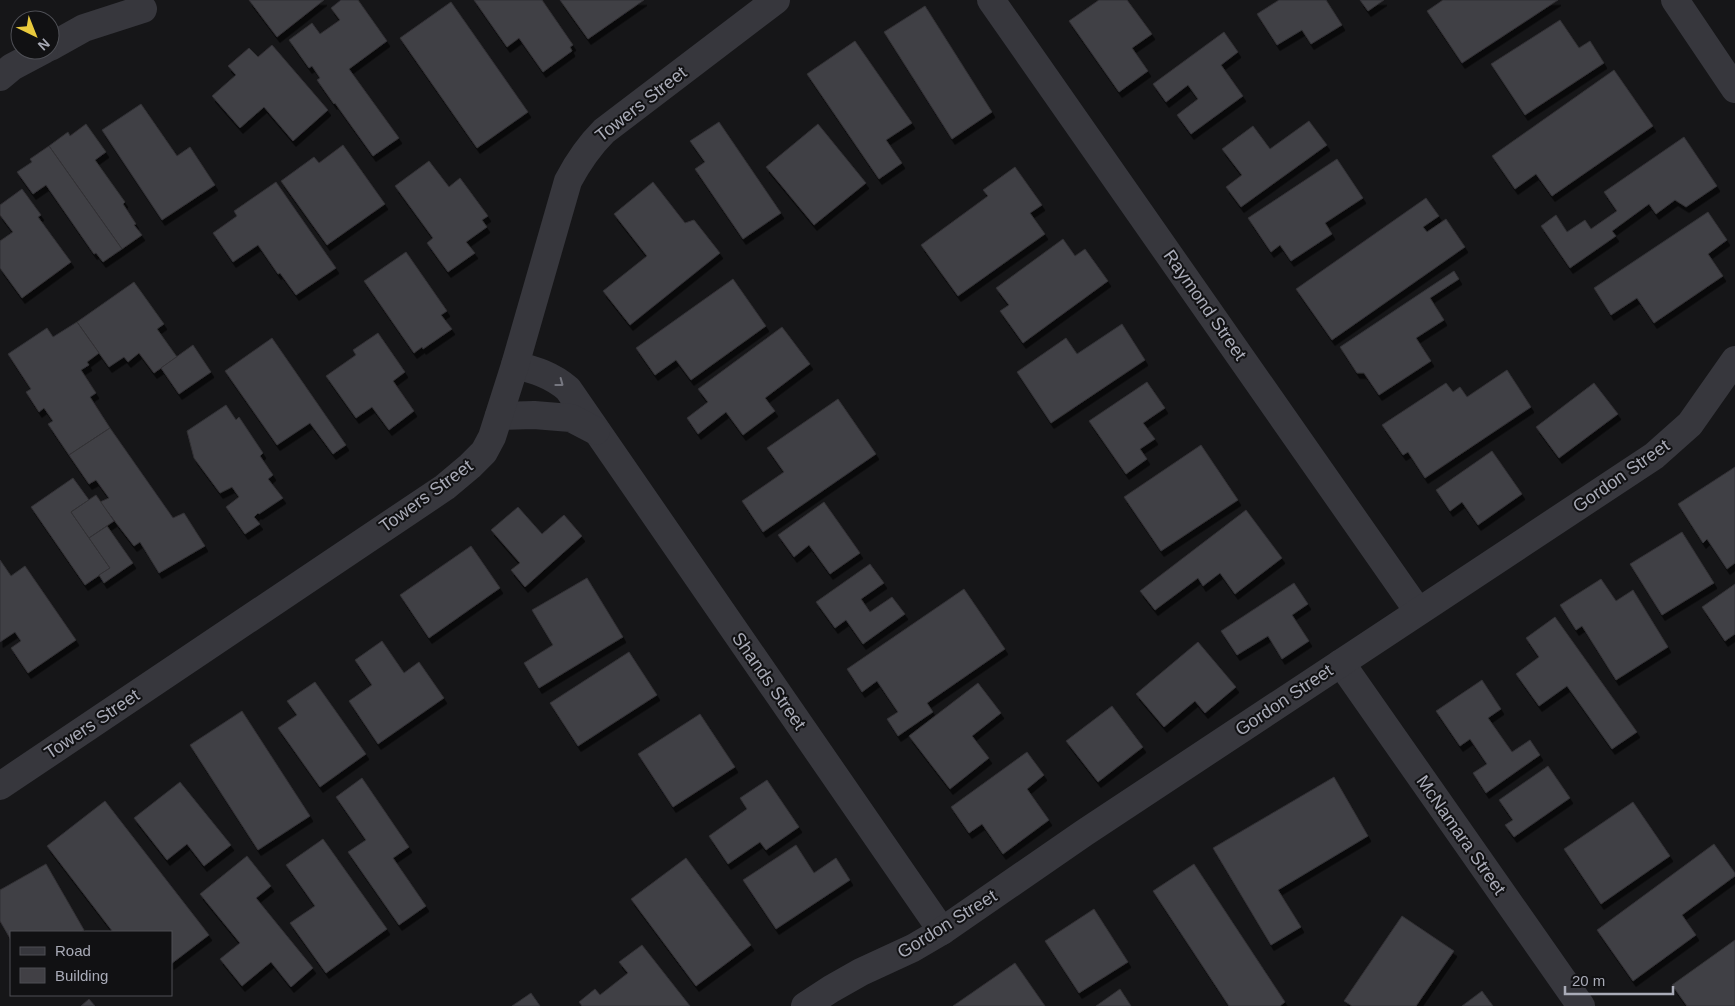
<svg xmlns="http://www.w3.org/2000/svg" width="1735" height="1006" font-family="Helvetica,sans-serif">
<defs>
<filter id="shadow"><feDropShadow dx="3" dy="5.5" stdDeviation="0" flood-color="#0009"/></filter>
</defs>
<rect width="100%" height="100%" fill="#161618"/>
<g fill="#414045" stroke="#313034" filter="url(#shadow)">
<polygon points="249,0 324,0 277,37"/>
<polygon points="341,0 358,0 387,41 349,69 399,138 373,156 335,103 334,104 317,80 320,78 312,66 309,68 289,40 312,23 320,34 340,20 331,8"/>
<polygon points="474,0 542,0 573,45 570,47 572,51 543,72 519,38 507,47"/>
<polygon points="560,0 644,0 588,39"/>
<polygon points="1099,0 1127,0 1152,34 1132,48 1148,71 1119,92 1069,21"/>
<polygon points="1279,0 1326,0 1342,25 1311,44 1302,30 1277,45 1257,14"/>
<polygon points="1360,0 1384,0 1368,11"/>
<polygon points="1443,0 1558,0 1462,63 1427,11"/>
<polygon points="451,2 528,112 477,148 400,38"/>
<polygon points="925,6 992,112 952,139 884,32"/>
<polygon points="1560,20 1579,48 1590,41 1604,63 1525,115 1491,64"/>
<polygon points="1224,32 1238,52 1221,65 1243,96 1191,134 1177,115 1198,99 1188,85 1166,102 1153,84"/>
<polygon points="855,41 912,123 886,140 902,163 879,179 807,74"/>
<polygon points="272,45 328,110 293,141 264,107 240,128 212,96 236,75 228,66 249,48 258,57"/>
<polygon points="1614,70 1653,126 1552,196 1536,174 1515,189 1492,156"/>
<polygon points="141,104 177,156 190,147 215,185 162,220 102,130"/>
<polygon points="1309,121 1327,145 1241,207 1226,187 1242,175 1222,149 1253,126 1270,149"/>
<polygon points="719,122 781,213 743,239 695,169 705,162 690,141"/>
<polygon points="86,124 106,152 95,160 125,202 123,204 136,224 134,225 142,235 122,249 49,146 68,132 70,136"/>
<polygon points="818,124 866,183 814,225 766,167"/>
<polygon points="1684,137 1717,186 1686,207 1675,200 1656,214 1649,204 1612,231 1616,236 1570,268 1541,226 1556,215 1567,232 1585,220 1591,229 1617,211 1604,192"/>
<polygon points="343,145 385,204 327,245 281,181 314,157 319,163"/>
<polygon points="49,146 122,249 103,262 96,253 94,254 46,185 33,194 17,172 32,162 30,159"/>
<polygon points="1337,159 1363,198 1325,223 1332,234 1291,261 1280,245 1271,252 1248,218"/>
<polygon points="429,161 449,187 460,178 488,216 482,220 487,227 466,242 475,253 448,272 427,243 433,238 395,186"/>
<polygon points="1015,167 1042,205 1030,213 1045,234 958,296 921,245 988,196 983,190"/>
<polygon points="276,182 336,268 296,295 280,273 278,274 258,245 233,262 213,233 237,216 234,211"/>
<polygon points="653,182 685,223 694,220 720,253 630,325 603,291 647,256 614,214"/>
<polygon points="22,189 41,215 38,217 71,262 22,298 0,268 0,241 13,232 0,215 0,205"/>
<polygon points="1426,198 1439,216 1423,227 1427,232 1446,219 1465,247 1332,340 1296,289"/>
<polygon points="1708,212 1727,240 1708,254 1723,276 1654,323 1637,298 1611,315 1594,288"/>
<polygon points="1063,239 1075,256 1085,249 1108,281 1023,343 1000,311 1009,305 996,288"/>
<polygon points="406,252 447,311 441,315 452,329 423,349 422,347 414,353 364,281"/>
<polygon points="1454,271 1459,279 1430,298 1444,320 1416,338 1431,361 1379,395 1364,373 1357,373 1340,347"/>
<polygon points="733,279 766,326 691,380 676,360 655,375 636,348"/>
<polygon points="134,282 164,324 157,329 177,357 154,373 139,353 128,362 124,357 109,367 77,322"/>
<polygon points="77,322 99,353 87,362 89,365 81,370 96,393 90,397 110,428 69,455 48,424 53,421 44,408 39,412 26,392 31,389 8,354 47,328 53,337"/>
<polygon points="1122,324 1145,360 1051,423 1017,372 1066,338 1077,354"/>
<polygon points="782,327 810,364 765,398 775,411 743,435 726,412 698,434 687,418 708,402 698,389"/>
<polygon points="378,333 405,372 393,381 414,411 389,430 372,407 356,418 326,376 356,355 353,350"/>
<polygon points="272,338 346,445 333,454 310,423 277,445 225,371"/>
<polygon points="193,345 211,372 179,394 161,368"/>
<polygon points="1507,370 1531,407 1425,478 1408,452 1403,455 1382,425 1446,383 1453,392 1460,387 1467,397"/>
<polygon points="1147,382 1165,408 1143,423 1155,439 1140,449 1147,459 1126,474 1089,421"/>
<polygon points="1594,383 1618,414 1559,458 1536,427"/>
<polygon points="838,399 876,454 763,532 742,501 784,472 767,448"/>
<polygon points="226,405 236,420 239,417 263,453 260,456 273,475 268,479 283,498 259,514 258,513 254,517 260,524 245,534 226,507 239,497 232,487 220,493 194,458 187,431"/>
<polygon points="110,428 173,518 184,513 205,546 159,573 140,542 134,546 100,502 109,498 96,480 89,484 69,455"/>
<polygon points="1201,445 1238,500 1161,551 1124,497"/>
<polygon points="1492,451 1522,494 1478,525 1462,502 1450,511 1436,490"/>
<polygon points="1735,467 1735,563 1727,569 1707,539 1703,543 1678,504"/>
<polygon points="73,478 89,500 71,512 110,568 85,585 31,507"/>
<polygon points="96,495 114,521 89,538 71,512"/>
<polygon points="824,502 860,553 830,574 809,545 794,557 778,535"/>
<polygon points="518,507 542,534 564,515 582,536 525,587 511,570 520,563 491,530"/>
<polygon points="1246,510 1282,558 1235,594 1220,573 1203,586 1198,578 1155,610 1140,591"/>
<polygon points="107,526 133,563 104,583 99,575 110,568 89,538"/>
<polygon points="1682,532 1714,583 1662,615 1630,564"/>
<polygon points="471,546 500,588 429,638 400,595"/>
<polygon points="0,560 11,576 25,566 76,640 28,673 11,648 21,641 15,632 0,642"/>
<polygon points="870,564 884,583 861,599 870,612 892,597 905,614 863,644 846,620 835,628 816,602"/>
<polygon points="587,578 623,637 539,688 524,663 553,645 532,610"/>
<polygon points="1601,579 1616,601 1633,590 1668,647 1616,680 1582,626 1576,630 1560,605"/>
<polygon points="1294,583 1308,604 1292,615 1309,641 1282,659 1268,636 1237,655 1221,631"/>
<polygon points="1735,584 1735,634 1725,641 1702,607"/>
<polygon points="964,589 1005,649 927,703 933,712 898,736 887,719 898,712 877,681 862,692 847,669"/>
<polygon points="1555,617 1637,732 1612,749 1567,686 1539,706 1516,674 1539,657 1526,638"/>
<polygon points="382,641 404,673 419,662 444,698 378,744 349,701 372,685 355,660"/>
<polygon points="1198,642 1236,687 1205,713 1195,701 1164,727 1136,694"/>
<polygon points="629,652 657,695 578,746 550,703"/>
<polygon points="1482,680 1501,709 1488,718 1512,752 1530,740 1540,755 1486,793 1473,773 1487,764 1470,739 1460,746 1436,711"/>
<polygon points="315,682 366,754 320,787 278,728 297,715 287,701"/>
<polygon points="978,683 1001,713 972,736 989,758 950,789 909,736"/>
<polygon points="1112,706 1143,747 1098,782 1066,741"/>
<polygon points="242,711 310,816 258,850 190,745"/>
<polygon points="700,714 735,767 673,807 638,754"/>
<polygon points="1027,752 1044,775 1027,789 1049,820 1003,854 982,824 969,833 951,807"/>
<polygon points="1548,766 1570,798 1514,837 1505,825 1513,820 1499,800"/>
<polygon points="1334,777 1368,836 1278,890 1301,927 1271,945 1213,848"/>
<polygon points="362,778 409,847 393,858 426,906 399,925 348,852 366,840 336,797"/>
<polygon points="767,780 799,827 766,850 760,842 728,864 709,836 747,809 740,798"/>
<polygon points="180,782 231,845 204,866 187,844 167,860 134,818"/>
<polygon points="105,801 209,935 171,964 171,932 113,932 47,846"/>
<polygon points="1633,802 1670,856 1601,904 1564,849"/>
<polygon points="323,839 387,929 326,973 290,923 315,906 286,865"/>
<polygon points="1714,844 1735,873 1735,876 1682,915 1696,935 1633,981 1597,930"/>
<polygon points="796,845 814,873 836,858 850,880 776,929 743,880"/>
<polygon points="247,856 271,886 256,898 313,968 291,987 271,962 242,986 220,959 240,943 200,894"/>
<polygon points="686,858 751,945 696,986 631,899"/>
<polygon points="46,864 84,930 81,932 11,932 11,940 0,921 0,890"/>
<polygon points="1194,864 1285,1002 1280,1006 1229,1006 1153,891"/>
<polygon points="1094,909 1128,962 1079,993 1045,941"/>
<polygon points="1402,916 1454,951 1416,1006 1352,1006 1344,1001"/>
<polygon points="1735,940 1735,1006 1687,1006 1672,985"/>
<polygon points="642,945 690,1006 582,1006 579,1002 595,989 600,995 628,973 619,962"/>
<polygon points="1015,963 1045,1006 953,1006"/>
<polygon points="1120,989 1131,1006 1096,1006"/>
<polygon points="1482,991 1493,1006 1462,1006"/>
<polygon points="531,993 540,1006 512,1006"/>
<polygon points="89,999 95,1006 81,1006"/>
</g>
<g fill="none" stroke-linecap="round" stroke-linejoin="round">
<g stroke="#37373d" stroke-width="28">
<polyline points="991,0 1418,611"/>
<polyline points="1675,0 1735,89"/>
<polyline points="50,47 84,28 143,9"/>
<polyline points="0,77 12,67 44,50"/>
<path d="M515,365C535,370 552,375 568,389L942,931"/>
<polyline points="499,416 534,415 571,418 596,431"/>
<polyline points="1341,663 1581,1006"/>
<path d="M0,786L445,487L470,466L484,452L492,437L515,365L568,181C578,162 588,147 604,131L776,0"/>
<polyline points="805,1006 831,989 861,972 913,948 942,931 1084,833 1654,456 1690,424 1735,360"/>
</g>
</g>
<defs><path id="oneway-chevron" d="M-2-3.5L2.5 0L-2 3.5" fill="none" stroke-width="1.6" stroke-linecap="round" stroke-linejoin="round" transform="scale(1.25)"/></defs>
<use stroke="#767780" href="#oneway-chevron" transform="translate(560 383) rotate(37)"/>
<g text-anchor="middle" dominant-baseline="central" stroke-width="4" stroke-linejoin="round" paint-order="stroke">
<g font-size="18" fill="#a9abb7" stroke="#111113">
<text transform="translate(641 104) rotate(-38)">Towers Street</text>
<text transform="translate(1205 305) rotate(55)">Raymond Street</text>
<text transform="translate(1621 476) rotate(-35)">Gordon Street</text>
<text transform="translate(426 496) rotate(-36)">Towers Street</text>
<text transform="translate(769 681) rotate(55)">Shands Street</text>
<text transform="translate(1284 700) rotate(-34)">Gordon Street</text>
<text transform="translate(92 724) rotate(-34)">Towers Street</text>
<text transform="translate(1461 835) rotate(55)">McNamara Street</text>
<text transform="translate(947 924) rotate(-32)">Gordon Street</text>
</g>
</g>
<rect x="10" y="931" width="162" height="65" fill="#111113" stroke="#4e4f55"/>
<rect x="20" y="947" width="25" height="8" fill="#37373d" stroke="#4e4f55"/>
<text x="55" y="956" font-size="15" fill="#a9abb7">Road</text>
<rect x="20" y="968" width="25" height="15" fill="#414045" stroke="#4e4f55"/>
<text x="55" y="981" font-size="15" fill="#a9abb7">Building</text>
<g transform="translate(35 35) rotate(137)"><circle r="24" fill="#111113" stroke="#4e4f55"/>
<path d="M0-4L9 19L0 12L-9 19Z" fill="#e9ca3d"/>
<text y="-8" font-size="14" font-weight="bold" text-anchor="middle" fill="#a9abb7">N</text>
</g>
<path d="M1565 986v8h108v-8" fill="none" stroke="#a9abb7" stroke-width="2.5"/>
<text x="1572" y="986" font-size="15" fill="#a9abb7" stroke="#111113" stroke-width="4" paint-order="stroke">20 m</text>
</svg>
